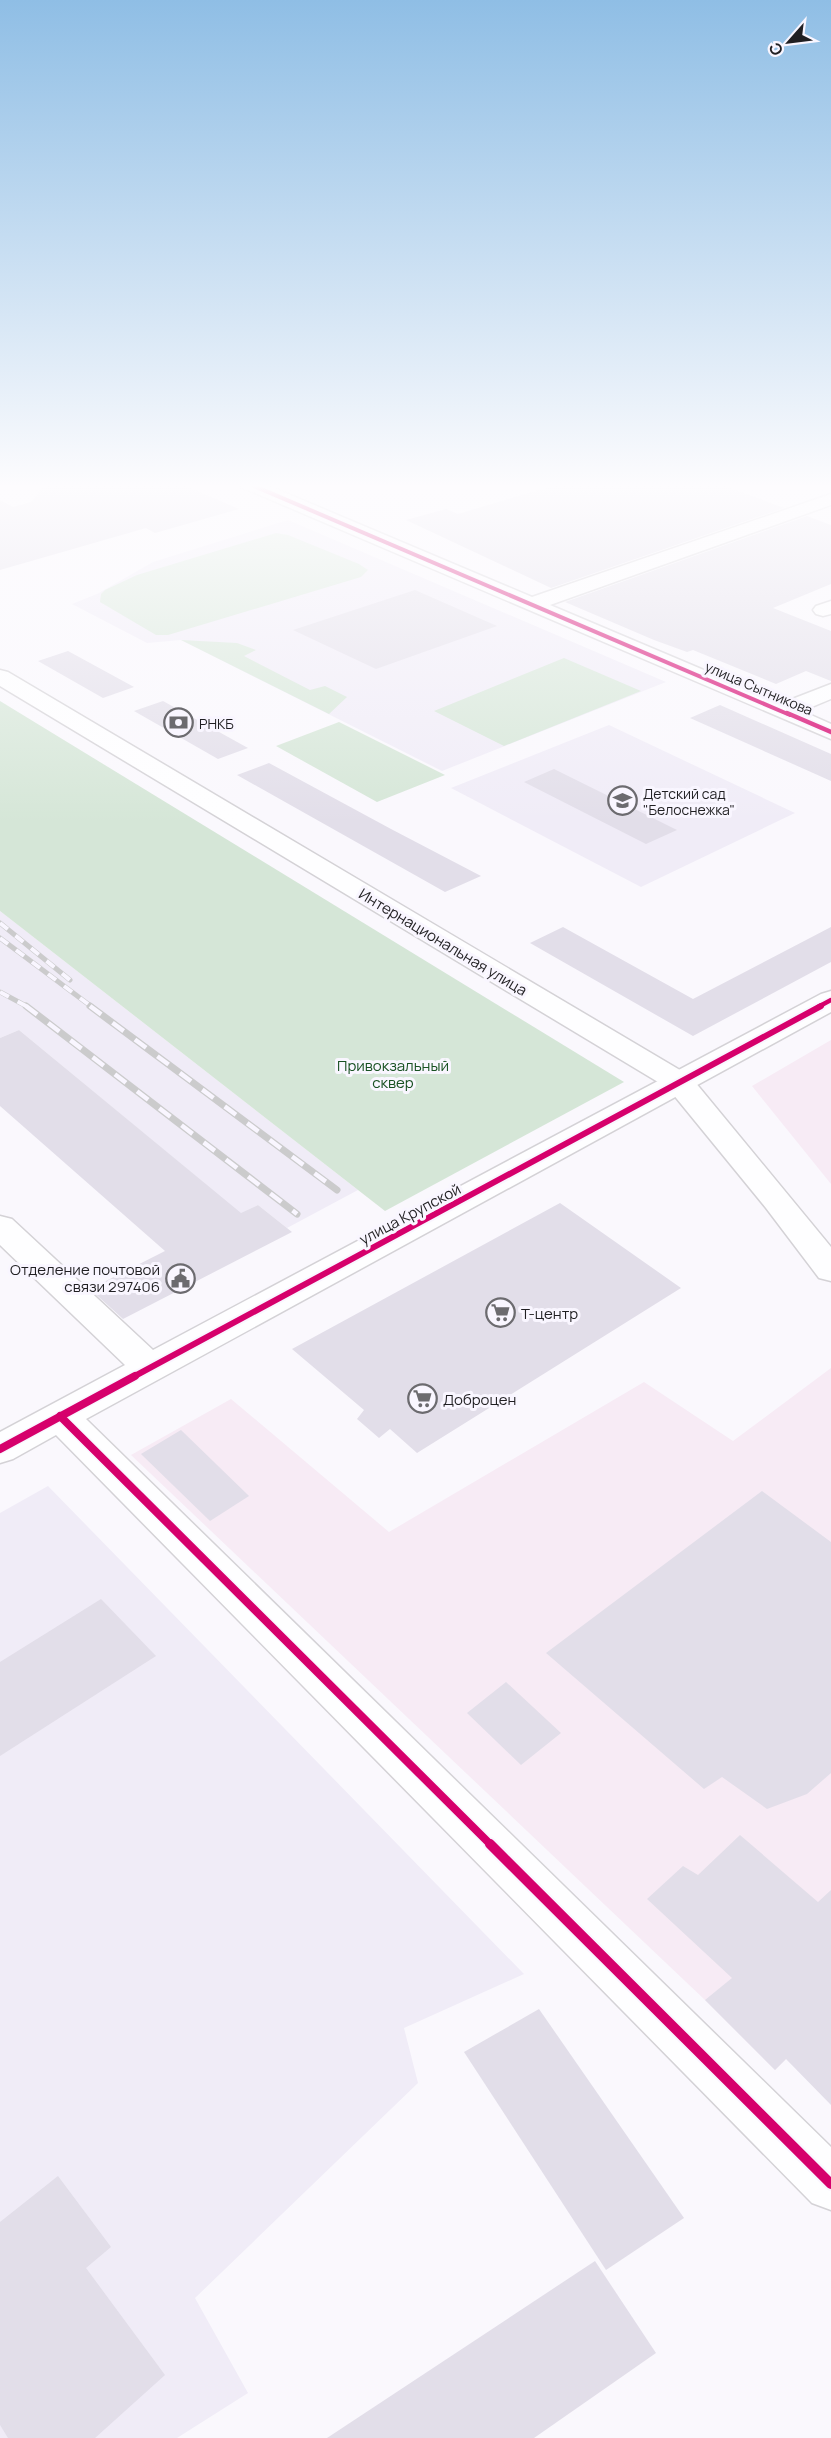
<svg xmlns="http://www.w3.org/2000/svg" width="831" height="2438" font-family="Manrope,sans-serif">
<rect width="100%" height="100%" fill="#faf8fd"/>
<g fill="#f0ecf7">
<polygon points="288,520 666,682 442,771 181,640 147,643 72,604 97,594 153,562"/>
<polygon points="609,725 795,813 641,887 451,788"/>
<polygon points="0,911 358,1190 287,1228 258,1205 230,1219 204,1183 19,1030 0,1038"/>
<polygon points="48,1486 524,1974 404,2028 418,2083 195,2298 248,2393 177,2438 0,2438 0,1513"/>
</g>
<g fill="#f7ebf5">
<polygon points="831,1040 831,1184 752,1086"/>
<polygon points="831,1368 831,2014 775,2070 705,2000 131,1455 231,1399 389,1532 644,1382 733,1441"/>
</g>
<g fill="#d5e6d7">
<polygon points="276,533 288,535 359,564 368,570 361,577 168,635 156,635 100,602 101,594 105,590 137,575"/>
<polygon points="181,640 237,643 256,650 244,656 310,690 325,686 347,697 329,714"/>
<polygon points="564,658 641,691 504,746 434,711"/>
<polygon points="0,701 624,1082 385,1211 0,911"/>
<polygon points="339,722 445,775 377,802 276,746"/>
</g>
<g fill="#e2dee9">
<polygon points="47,483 179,483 239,509 155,533 146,528 0,570 0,500 13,507 31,502"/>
<polygon points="562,483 717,483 784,508 551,588 406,520 446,509 458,514"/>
<polygon points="807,516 831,525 831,584 773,608 831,631 831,681 806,671 776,684 693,650 687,652 654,640 565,602"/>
<polygon points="415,590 497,626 376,669 293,630"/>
<polygon points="68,651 134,687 103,698 38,661"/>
<polygon points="163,701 248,748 218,759 134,711"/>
<polygon points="720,705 831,754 831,781 690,718"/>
<polygon points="269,763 391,829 481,876 445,892 237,775"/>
<polygon points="554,769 677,830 646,844 524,782"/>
<polygon points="563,927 693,999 831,927 831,962 693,1036 530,943"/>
<polygon points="19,1030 241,1213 258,1205 292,1232 123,1319 90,1289 165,1251 0,1106 0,1038"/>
<polygon points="560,1203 681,1288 417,1453 390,1429 379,1438 357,1419 364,1410 292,1349"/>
<polygon points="181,1430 249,1496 210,1521 141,1454"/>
<polygon points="762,1491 831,1542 831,1773 807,1794 767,1809 722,1777 704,1789 546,1653"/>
<polygon points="101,1599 156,1656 0,1756 0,1662"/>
<polygon points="506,1682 561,1733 521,1765 467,1713"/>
<polygon points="740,1835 818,1902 831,1890 831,2105 786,2059 775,2070 705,2000 732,1978 647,1899 683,1866 698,1875"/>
<polygon points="539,2009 684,2218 606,2270 464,2052"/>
<polygon points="58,2176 111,2247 86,2268 165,2375 95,2438 8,2438 0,2425 0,2222"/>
<polygon points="595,2261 656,2353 534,2438 327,2438"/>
</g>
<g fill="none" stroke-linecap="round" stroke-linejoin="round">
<defs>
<g id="minor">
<polygon points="238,483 262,483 532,597 831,494 831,505 550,605 782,703 831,684 831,699 802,711 831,724 831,739 241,487"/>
<polygon points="831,601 831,614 823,616 816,614 813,610 816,606"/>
<polygon points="831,991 831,1012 86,1419 831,2147 831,2210 812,2203 56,1435 13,1459 0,1463 0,1432 125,1365 0,1245 0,1216 12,1219 153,1350 821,994"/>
</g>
<polygon id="major" points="0,670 8,672 690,1076 831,1247 831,1281 819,1278 766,1208 668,1088 0,686"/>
</defs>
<use href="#minor" stroke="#d4d2d6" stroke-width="3"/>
<use href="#major" stroke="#d4d2d6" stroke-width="3"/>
<use href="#minor" fill="#fefeff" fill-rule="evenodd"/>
<use href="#major" fill="#fefeff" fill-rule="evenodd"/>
<defs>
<g id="rail-far1">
<polyline points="0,923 70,980"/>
<polyline points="0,938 92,1007"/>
<polyline points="0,992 28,1007"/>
</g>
<g id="rail">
<polyline points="26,1006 297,1214"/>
<polyline points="90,1006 337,1190"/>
</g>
</defs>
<use href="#rail-far1" stroke="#cbcbcc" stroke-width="5"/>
<use href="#rail" stroke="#cbcbcc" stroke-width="7"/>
<use href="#rail-far1" stroke="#f9f6ff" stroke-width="4" stroke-dasharray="10" stroke-linecap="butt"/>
<use href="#rail" stroke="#f9f6ff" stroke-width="4.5" stroke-dasharray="14" stroke-linecap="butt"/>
<defs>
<polyline id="cycleway-far4" points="247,483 790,715"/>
<g id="cycleway-far3">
<polyline points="787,713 831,732"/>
<polyline points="818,1007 831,1000"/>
</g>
<polyline id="cycleway-far2" points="133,1377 821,1006"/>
<g id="cycleway-far1">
<polyline points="60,1416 492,1846"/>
<polyline points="0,1449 135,1376"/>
</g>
<polyline id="cycleway" points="490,1844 831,2184"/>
</defs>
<use href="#cycleway-far4" stroke="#f9f6ff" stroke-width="6"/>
<use href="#cycleway-far3" stroke="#f9f6ff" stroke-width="8"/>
<use href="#cycleway-far2" stroke="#f9f6ff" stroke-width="10"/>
<use href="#cycleway-far1" stroke="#f9f6ff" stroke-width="11"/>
<use href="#cycleway" stroke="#f9f6ff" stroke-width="14"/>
<use href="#cycleway-far4" stroke="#d6006c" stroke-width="4"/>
<use href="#cycleway-far3" stroke="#d6006c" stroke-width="4.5"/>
<use href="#cycleway-far2" stroke="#d6006c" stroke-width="6"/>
<use href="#cycleway-far1" stroke="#d6006c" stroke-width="8"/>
<use href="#cycleway" stroke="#d6006c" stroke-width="10"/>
</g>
<linearGradient id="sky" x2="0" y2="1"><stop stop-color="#8fbee5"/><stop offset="0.59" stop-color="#fdfcfe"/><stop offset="1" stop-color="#fdfcfe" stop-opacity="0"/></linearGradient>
<rect width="831" height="824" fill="url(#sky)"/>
<defs>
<symbol id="bank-ring" viewBox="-11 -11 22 22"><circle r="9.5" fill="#f9f6ff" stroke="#6c6b6f" stroke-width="1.5"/><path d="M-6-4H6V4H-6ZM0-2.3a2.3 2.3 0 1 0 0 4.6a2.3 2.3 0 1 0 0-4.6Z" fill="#6c6b6f"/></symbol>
<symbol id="school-ring" viewBox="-11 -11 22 22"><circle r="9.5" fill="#f9f6ff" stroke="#6c6b6f" stroke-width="1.5"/><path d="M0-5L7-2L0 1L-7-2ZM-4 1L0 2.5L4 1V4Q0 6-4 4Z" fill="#6c6b6f"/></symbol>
<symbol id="civic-ring" viewBox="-11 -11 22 22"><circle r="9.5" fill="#f9f6ff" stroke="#6c6b6f" stroke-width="1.5"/><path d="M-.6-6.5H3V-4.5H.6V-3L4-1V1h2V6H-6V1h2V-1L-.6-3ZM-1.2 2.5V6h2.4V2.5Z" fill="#6c6b6f"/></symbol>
<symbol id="supermarket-ring" viewBox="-11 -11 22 22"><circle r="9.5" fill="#f9f6ff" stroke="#6c6b6f" stroke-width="1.5"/><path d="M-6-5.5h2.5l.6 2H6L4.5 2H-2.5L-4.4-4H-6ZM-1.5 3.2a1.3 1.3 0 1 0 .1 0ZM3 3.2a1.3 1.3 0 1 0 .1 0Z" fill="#6c6b6f"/></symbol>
</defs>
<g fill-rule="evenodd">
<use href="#bank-ring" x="162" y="706" width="33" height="33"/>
<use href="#school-ring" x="606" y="784" width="33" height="33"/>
<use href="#civic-ring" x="164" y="1262" width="33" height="33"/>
<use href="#supermarket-ring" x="484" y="1296" width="33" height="33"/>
<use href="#supermarket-ring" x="406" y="1382" width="33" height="33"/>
</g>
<g text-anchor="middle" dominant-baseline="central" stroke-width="6" stroke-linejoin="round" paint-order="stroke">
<g font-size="14" fill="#201f22" stroke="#f9f6ff">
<text transform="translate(759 688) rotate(23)">улица Сытникова</text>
</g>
<g font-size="14" fill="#201f22" stroke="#f9f6ff" text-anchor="start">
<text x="199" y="723">РНКБ</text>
<text x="643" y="793">Детский сад<tspan x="643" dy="16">"Белоснежка"</tspan></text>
</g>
<g font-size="15" fill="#201f22" stroke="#f9f6ff">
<text transform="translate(443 942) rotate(31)">Интернациональная улица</text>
<text transform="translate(410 1214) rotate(-28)">улица Крупской</text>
</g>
<g font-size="15" fill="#185122" stroke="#f9f6ff">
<text x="393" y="1065">Привокзальный<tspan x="393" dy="17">сквер</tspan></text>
</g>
<g font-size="15" fill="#201f22" stroke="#f9f6ff" text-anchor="start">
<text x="160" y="1269" text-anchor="end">Отделение почтовой<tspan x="160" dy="17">связи 297406</tspan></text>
<text x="521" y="1313">Т-центр</text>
<text x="443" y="1399">Доброцен</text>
</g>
</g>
<g transform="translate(789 42) rotate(242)" stroke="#f9f6ff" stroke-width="4.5" paint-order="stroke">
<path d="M0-4.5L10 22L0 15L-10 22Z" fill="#201f22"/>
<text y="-9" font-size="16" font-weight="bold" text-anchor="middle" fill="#201f22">С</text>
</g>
</svg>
